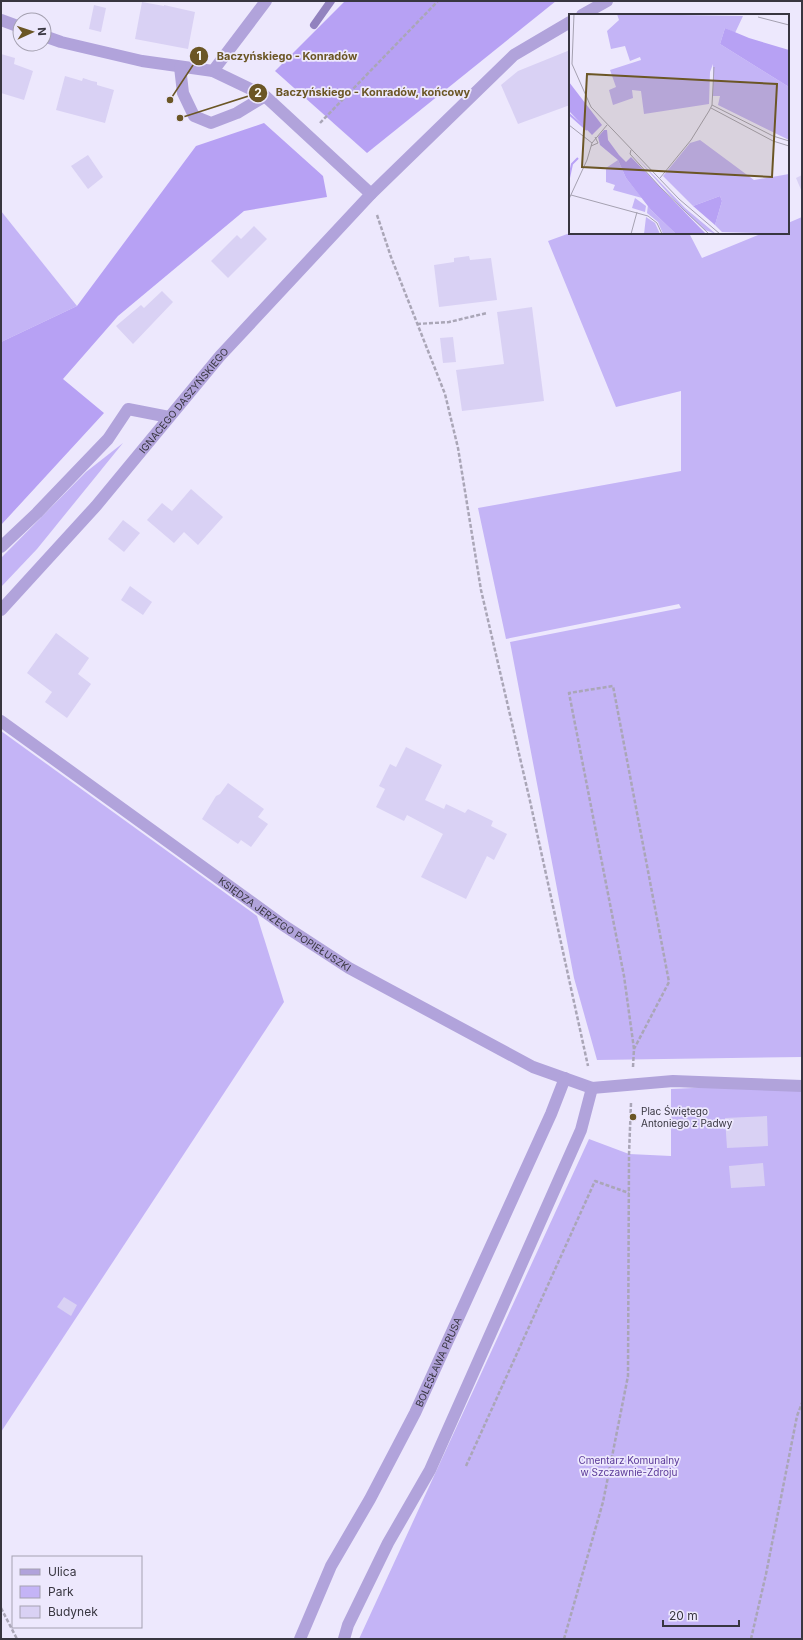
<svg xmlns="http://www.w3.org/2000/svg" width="803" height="1640" font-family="Inter,sans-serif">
<rect width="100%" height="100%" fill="#ede8fd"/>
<g fill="#c4b4f6">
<polygon points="1,211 77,306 1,342"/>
<polygon points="802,217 802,1057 597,1060 574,978 510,642 681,608 679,604 506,639 478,508 681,471 681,391 616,407 548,241 570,233 689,233 702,258 763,233 788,233 788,223"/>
<polygon points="123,443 37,549 1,587 1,558 86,472"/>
<polygon points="1,731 257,916 284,1002 1,1432"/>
<polygon points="802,1083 802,1639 359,1639 589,1139 629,1154 671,1156 671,1089"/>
</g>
<g fill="#b7a1f4">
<polygon points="345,1 556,1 367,153 275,71"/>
<polygon points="264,123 323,176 327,197 244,211 118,316 63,379 104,413 1,525 1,342 77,306 196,146"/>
</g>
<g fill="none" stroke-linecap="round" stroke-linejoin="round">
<polyline stroke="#9282bf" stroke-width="8" points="314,25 331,1"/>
</g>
<g fill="#d9d1f4">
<polygon points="142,2 164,6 164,5 195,12 188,49 135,39"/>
<polygon points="94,5 106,8 101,32 89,29"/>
<polygon points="570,50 570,105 518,124 501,85 518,71"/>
<polygon points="1,54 15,58 14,64 33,71 24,100 1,93"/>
<polygon points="65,76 82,81 83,78 92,81 97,82 97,85 114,90 105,123 56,110"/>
<polygon points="88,155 103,177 88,189 71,166"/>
<polygon points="802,175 802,192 796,178"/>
<polygon points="254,226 267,239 228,278 211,261 237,235 241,239"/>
<polygon points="469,256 470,260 491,258 497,300 439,307 434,265 454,262 454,258"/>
<polygon points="162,291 173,302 133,344 116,326 141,305 144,308"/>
<polygon points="532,307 544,401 462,411 456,370 504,364 497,312"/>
<polygon points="453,337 456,362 443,363 440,338"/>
<polygon points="191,489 223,517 198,545 184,532 174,543 147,520 162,503 172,511"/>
<polygon points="123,520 140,533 124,552 108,539"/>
<polygon points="130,586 152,602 143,615 121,600"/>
<polygon points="56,633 89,658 78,674 91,684 67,718 45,702 52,692 27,673"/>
<polygon points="406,747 442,765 425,800 444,809 446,804 465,813 468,809 493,821 491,826 507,834 494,860 487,856 466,899 421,877 443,834 407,815 404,821 376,807 385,789 379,786 390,764 396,767"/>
<polygon points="228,783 264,809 258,817 268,824 251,847 241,840 238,844 202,819 216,796 220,794"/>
<polygon points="767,1116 768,1146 727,1148 725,1118"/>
<polygon points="763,1163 765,1186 731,1188 729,1166"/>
<polygon points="64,1297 77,1305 71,1316 57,1307"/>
</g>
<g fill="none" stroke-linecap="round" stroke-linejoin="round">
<g stroke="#aaa6b7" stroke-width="2.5" stroke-dasharray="4 2" stroke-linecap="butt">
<polyline points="320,123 438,1"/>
<polyline points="377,215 391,257 445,394 458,448 481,590 530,801 588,1066"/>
<polyline points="417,324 449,322 487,313"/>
<polyline points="633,1067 634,1049 624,976 569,693 613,686 669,982 634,1049"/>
<polyline points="466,1466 595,1181 629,1193"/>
<polyline points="1,1608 17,1639"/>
<polyline points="564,1639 603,1502 628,1376 629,1154 631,1103"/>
<polyline points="751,1639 766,1574 797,1416 802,1403"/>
</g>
<g stroke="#b1a3db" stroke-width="12">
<polyline points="582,15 607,1"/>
<polyline points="1,20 20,27"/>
<polyline points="44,36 61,42 142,61 213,71 265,96 371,194"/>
<polyline points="180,67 183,93 194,116 211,123 237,113 265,96"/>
<polyline points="213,71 266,1"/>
<polyline points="1,547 37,513 108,439 128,409 169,417"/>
<path id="s1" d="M1,610L96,506L220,356L371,194L514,55L570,22"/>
<path id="s2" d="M1,721L283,925L349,968L533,1067L592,1088L673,1081L802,1086"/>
<path id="s3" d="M300,1639L331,1566L370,1499L415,1413L551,1114L565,1078"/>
<polyline points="344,1639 348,1625 388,1543 430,1470 581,1130 592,1088"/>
</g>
</g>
<circle fill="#6b5625" stroke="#ede8fd" stroke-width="1.5" cx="633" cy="1117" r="4"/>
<g text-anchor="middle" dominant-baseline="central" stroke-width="3.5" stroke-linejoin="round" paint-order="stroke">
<g font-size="10" fill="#383640" stroke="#ede8fd">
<text stroke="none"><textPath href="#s1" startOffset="278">IGNACEGO DASZYŃSKIEGO</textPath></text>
<text stroke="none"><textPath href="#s2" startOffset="349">KSIĘDZA JERZEGO POPIEŁUSZKI</textPath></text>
<text stroke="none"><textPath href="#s3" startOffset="310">BOLESŁAWA PRUSA</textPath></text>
</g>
<g font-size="10" fill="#383640" stroke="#ede8fd" text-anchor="start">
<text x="641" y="1111">Plac Świętego<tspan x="641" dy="12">Antoniego z Padwy</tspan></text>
</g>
<g font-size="10" fill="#5a3998" stroke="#ede8fd">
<text x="629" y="1460">Cmentarz Komunalny<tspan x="629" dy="12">w Szczawnie-Zdroju</tspan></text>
</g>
</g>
<g transform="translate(569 14)">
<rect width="220" height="220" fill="#ede8fd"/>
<path d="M48,0L174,2L166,19L156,14L151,30L220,73V126L149,91L151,82H144V50L141,58L140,90L75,100L72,77L63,76L64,84L44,91L40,76L47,73L41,56L72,46L71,43L61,47L56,32L42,35L38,17L50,6ZM131,126L185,166L220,160V220L153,218L146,211L153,187L151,182L124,192L94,162L121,129ZM65,141L116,194L147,220L136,216L114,196ZM49,146L57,164L73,184L44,176L46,171L37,168V154ZM66,184L77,192L76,198L63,194ZM79,191L82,196L107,220H94L89,208L78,199ZM77,203L86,209L91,220H75Z" fill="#c4b4f6"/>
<path d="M156,14L180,24L220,36V73L151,30ZM0,68L33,111L23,121L0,97ZM35,116H38L39,126L50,141L57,148L62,143L137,220H107L82,196L57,164L49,146L31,131L29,123ZM151,182L153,187L146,211L124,192Z" fill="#b7a1f4"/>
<path fill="none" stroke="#b8a2f6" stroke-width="2" d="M0,100L18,116M0,164L3,150L9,144"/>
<path fill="none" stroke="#a5a1b1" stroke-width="1" d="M5,0L3,50L22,93L110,185L151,220M189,3L220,11M143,91L204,122L220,127M142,94L204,127L220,132M0,111L23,129M22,132L29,129L26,123M62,136L61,140L91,173L140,220M91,164L122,126L140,97L143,91L145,53M2,181L79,202L88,209L93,220M0,185L18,146L23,129L38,111M62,220L68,198"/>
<path fill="#6b5625" fill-opacity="0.15" stroke="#6b5625" stroke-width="2" d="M18,60L208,70L203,163L13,153Z"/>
<rect width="220" height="220" fill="none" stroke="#383640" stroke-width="2"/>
</g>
<path fill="none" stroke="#6b5625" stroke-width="1.5" d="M170 100L199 56M180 118L258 93"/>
<g fill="#6b5625" stroke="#ede8fd" stroke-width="1.5">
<circle cx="170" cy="100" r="4"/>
<circle cx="180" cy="118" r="4"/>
<circle cx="199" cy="56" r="10"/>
<circle cx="258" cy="93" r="10"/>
</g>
<g font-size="12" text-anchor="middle" font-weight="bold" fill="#fff">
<text x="199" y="60">1</text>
<text x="258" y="97">2</text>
</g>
<g font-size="11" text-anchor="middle" font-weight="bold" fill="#6b5625" stroke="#ede8fd" stroke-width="3.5" stroke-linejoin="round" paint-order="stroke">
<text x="287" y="60">Baczyńskiego - Konradów</text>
<text x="373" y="96">Baczyńskiego - Konradów, końcowy</text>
</g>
<rect width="803" height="1640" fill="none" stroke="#383640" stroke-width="4"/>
<rect x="12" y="1556" width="130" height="72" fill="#ede8fd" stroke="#a5a1b1"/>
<rect x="20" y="1569" width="20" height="6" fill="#b1a3db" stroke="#a5a1b1"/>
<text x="48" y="1576" font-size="12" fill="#383640">Ulica</text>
<rect x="20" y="1586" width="20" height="12" fill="#c4b4f6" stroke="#a5a1b1"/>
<text x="48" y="1596" font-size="12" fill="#383640">Park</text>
<rect x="20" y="1606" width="20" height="12" fill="#d9d1f4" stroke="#a5a1b1"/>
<text x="48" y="1616" font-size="12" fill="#383640">Budynek</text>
<g transform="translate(32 32) rotate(87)"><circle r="19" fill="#ede8fd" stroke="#a5a1b1"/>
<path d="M0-3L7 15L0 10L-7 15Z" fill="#6b5625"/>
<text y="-6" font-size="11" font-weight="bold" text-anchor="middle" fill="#383640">N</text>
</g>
<path d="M663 1620v6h76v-6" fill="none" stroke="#383640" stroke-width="2"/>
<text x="669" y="1620" font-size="12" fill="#383640" stroke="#ede8fd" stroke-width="3" paint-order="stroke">20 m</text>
</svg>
